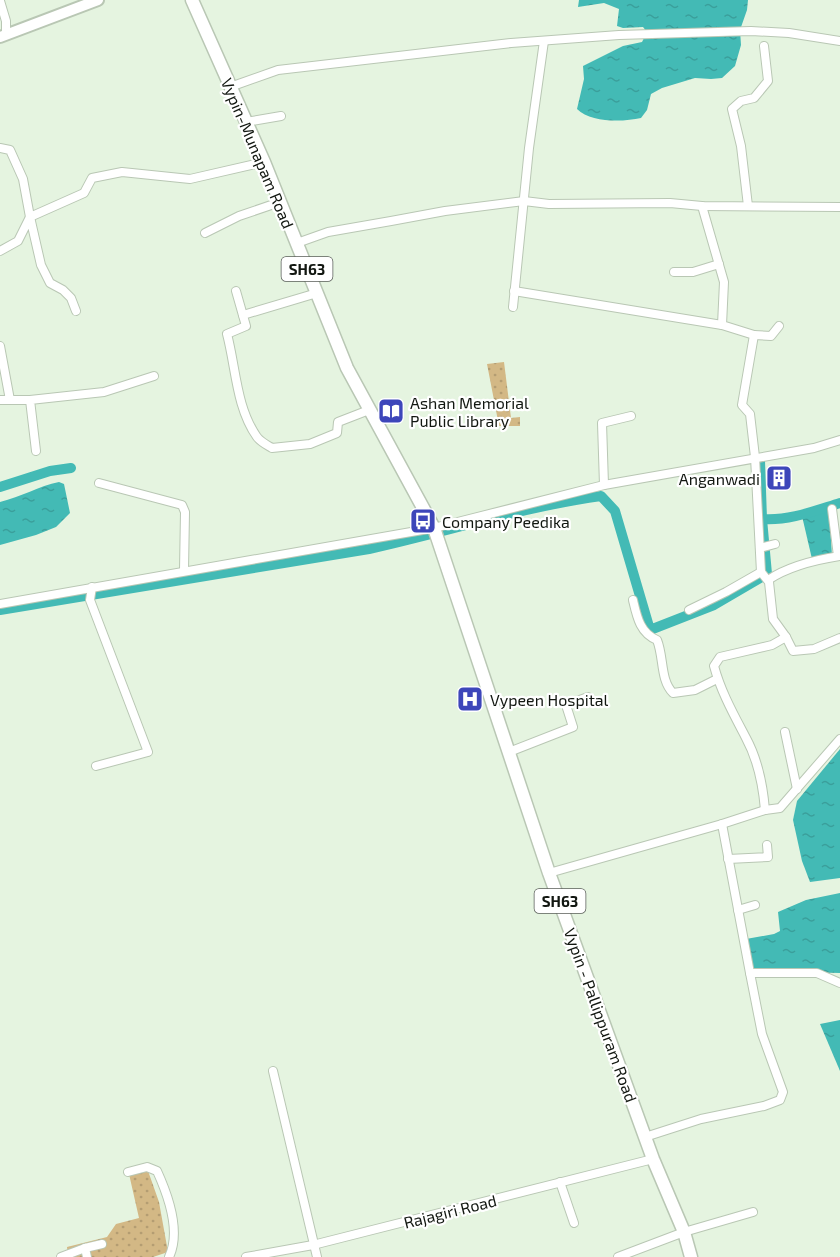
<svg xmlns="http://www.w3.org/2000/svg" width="840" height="1257" font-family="'Exo 2',sans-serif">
<defs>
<pattern id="park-dots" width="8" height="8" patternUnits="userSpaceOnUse" patternTransform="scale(1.5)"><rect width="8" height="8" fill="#d3b885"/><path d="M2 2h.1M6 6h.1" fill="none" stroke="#b49d72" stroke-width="1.8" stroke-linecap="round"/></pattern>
<pattern id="water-ripples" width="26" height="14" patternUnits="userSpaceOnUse" patternTransform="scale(1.5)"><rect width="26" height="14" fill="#43bab5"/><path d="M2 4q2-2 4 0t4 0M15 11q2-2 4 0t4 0" fill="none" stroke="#3a9f9b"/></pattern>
</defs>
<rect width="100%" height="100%" fill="#e5f4e0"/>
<g fill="url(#park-dots)">
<polygon points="504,362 511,418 520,417 520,426 499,426 487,364"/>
<polygon points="147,1168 159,1202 168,1252 153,1257 68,1257 67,1247 107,1237 116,1224 139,1218 129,1174"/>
</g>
<g fill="url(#water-ripples)">
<path d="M579,0H748L747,10L740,30L741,45L735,66L722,78L711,79L695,78L662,88L651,94L647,110L641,118C623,122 591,123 577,109L584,79L583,66L623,46L642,42L647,32L643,27L623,28L617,26L619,9L604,3L578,7Z"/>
<path d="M59,482L64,484L70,513L56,527L36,535L0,545V502C21,497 39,486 59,482Z"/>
<polygon points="829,509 832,556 812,559 802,516"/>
<polygon points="840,749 840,878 810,882 802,861 793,820 797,801"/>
<polygon points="840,893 840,973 762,971 750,969 746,939 774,934 780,931 778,912 806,900"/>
<polygon points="840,1020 840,1071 820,1024"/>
</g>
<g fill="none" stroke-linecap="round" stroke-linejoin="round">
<g stroke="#43bab5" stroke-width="10">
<polyline points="0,487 50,471 71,468"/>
<path d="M762,519C789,521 814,511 840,503"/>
<path d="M0,610L369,549C446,532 522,507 601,496L615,511L650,630L714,605L767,574L762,519L760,461"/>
</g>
<defs>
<g id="minor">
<polyline points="0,1 6,21 6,35"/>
<polyline points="230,87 278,70 511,43 619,35 751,31 789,33 840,41"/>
<polyline points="246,122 281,116"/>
<polyline points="0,148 10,150 23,179 30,217 84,193 92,178 122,172 190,179 264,162"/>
<polyline points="702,206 724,282 722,325 754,335 742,405 750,414 755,457 761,572 769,582 773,619 786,637"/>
<polyline points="748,206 741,146 732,109 741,101 754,98 768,81 764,46"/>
<polyline points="205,233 239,216 280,202"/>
<polyline points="297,243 328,232 391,221 445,211 524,201 549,204 670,203 702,206 840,207"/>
<polyline points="0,251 18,241 30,217 41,265 50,283 63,290 71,298 76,311"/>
<polyline points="674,272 693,272 719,264"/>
<path d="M236,291L246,326L227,334C236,368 236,407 257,437C261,442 267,445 272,448L310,444L337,433L338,422L369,410"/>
<polyline points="514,291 722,325"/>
<polyline points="513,307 529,148 544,41"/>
<polyline points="243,315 317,293"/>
<polyline points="754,335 771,336 779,326"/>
<polyline points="0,346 10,400 30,400"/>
<polyline points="0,400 10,400"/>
<polyline points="36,451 30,400 104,392 154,376"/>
<polyline points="99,483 182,505 185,512 184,570"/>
<polyline points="604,485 602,423 631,416"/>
<polyline points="832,509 838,556"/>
<polyline points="760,548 775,544"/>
<path d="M768,580C789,566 814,560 840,556"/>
<polyline points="92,587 90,600 148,752 96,766"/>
<path d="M633,600C637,617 640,633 657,640C664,657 660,680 673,693L695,690L717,679"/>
<polyline points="0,604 434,528 604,485 814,448 840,440"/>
<polyline points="689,610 726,592 761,572"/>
<polyline points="785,732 797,789"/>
<polyline points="509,752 573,727 566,705 588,697"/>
<path d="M765,810C763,786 758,760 746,738C734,715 721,692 714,666L720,657L772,645L786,637L793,651L814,649L840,638"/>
<polyline points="722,824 750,973 817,973 840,983"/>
<polyline points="728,859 768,857 767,845"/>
<polyline points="549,873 722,824 765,810 780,808 840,739"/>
<polyline points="738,910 755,905"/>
<polyline points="273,1071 317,1257"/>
<polyline points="645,1137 701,1119 764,1106 780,1100 783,1092 762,1034 750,973"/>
<path d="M128,1172L147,1167L157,1171C168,1195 181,1232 169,1257"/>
<polyline points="560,1182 574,1223"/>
<polyline points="61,1257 85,1248"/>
<polyline points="87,1257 85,1248 102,1244"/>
<polyline points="246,1257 313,1245 653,1159"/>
<polyline points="618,1257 684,1232 753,1212"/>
</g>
<polyline id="secondary" points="0,37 98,0"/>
<polyline id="primary" points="192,0 264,162 347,368 434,528 549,873 653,1159 684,1232 691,1257"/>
</defs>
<use href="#minor" stroke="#b9c7b4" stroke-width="10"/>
<use href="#secondary" stroke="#b9c7b4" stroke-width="14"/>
<use href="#primary" stroke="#b9c7b4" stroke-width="15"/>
<use href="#minor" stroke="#fff" stroke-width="8"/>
<use href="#secondary" stroke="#fff" stroke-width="10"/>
<use href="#primary" stroke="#fff" stroke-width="12"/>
</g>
<defs>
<symbol id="library-square" viewBox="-11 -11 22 22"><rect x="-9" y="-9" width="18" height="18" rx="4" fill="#3d46ba" stroke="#fff"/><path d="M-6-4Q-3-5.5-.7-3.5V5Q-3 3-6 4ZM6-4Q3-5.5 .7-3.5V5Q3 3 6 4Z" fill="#fff"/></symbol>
<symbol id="building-square" viewBox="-11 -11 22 22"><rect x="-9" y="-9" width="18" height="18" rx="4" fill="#3d46ba" stroke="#fff"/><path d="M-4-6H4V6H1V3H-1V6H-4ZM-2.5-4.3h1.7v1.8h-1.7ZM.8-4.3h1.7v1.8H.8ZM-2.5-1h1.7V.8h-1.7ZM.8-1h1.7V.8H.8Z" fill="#fff"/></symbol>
<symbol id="bus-square" viewBox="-11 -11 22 22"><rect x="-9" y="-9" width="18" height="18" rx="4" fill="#3d46ba" stroke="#fff"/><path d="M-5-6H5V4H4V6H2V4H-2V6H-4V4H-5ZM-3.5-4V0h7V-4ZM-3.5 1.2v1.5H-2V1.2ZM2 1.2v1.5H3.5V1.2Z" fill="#fff"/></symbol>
<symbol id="hospital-square" viewBox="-11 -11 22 22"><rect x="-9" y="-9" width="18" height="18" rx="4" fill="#3d46ba" stroke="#fff"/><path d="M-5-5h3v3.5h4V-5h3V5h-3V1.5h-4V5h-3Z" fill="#fff"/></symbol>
</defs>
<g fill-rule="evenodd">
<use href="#library-square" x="376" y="396" width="30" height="30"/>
<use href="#building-square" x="764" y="463" width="30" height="30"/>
<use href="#bus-square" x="408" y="506" width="30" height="30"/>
<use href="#hospital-square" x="455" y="684" width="30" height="30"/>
</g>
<g text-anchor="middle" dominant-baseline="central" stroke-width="4.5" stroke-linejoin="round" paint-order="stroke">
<g fill="#fff" stroke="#595d58" stroke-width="1.5">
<rect x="281.5" y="257" width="51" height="24" rx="4.5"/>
<rect x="534.5" y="889" width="51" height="24" rx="4.5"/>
</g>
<g font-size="15" font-weight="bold" fill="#121711">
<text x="307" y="269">SH63</text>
<text x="560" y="901">SH63</text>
</g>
<g font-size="16" fill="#121711" stroke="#fff">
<text transform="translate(258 153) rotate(67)">Vypin-Munapam Road</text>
<text transform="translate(601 1015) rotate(70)">Vypin - Pallippuram Road</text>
<text transform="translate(450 1211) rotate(-14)">Rajagiri Road</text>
</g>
<g font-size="16" fill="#121711" stroke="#fff" text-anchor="start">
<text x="410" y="402">Ashan Memorial<tspan x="410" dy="18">Public Library</tspan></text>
<text x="760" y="478" text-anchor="end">Anganwadi</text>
<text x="442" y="521">Company Peedika</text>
<text x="490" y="699">Vypeen Hospital</text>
</g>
</g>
</svg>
